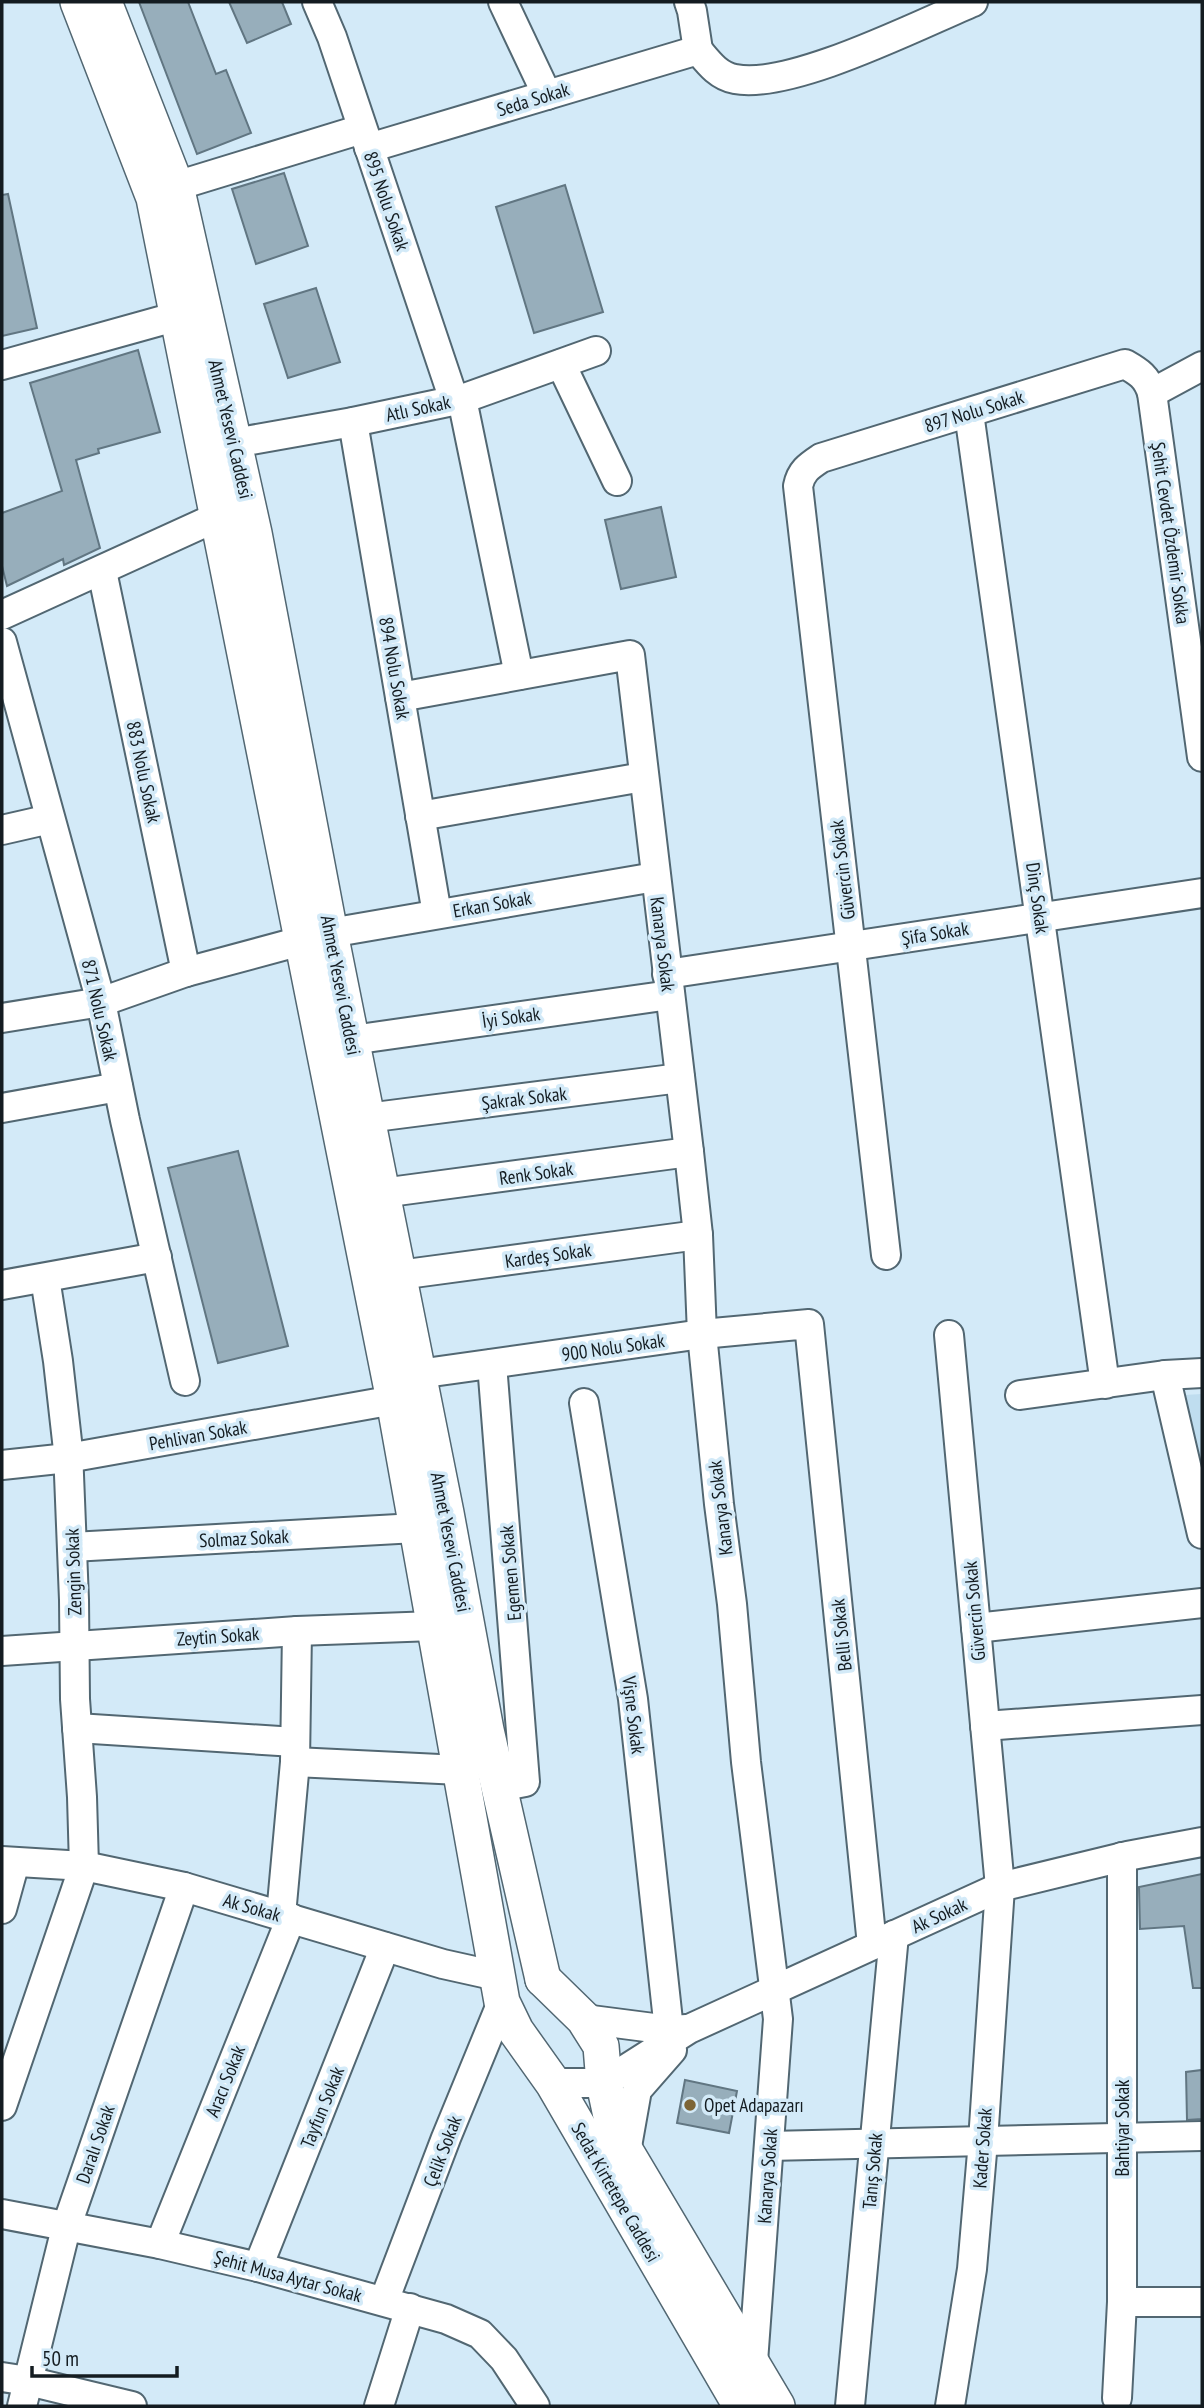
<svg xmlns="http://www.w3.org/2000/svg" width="1204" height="2408" font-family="'PT Sans Narrow',sans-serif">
<rect width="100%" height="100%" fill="#d3eaf8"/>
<polygon fill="#bfddef" points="1202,1394 1202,1488 1184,1395"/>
<g fill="#97aebb" stroke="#617682" stroke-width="2">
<polygon points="139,2 188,2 216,74 226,70 251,133 197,154"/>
<polygon points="229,2 282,2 291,24 247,43"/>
<polygon points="284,173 308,246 256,264 232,189"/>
<polygon points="565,185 603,312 534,333 496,207"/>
<polygon points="8,194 37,328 2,336 2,195"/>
<polygon points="316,288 340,362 288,378 264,304"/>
<polygon points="138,350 160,432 98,449 99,453 76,460 100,548 64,565 63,559 7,586 2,566 2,513 62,491 30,383"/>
<polygon points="661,507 676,577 621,589 605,520"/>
<polygon points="238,1151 288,1346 218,1363 168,1168"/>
<polygon points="1202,1874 1202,1988 1193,1988 1184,1926 1140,1929 1139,1887"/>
<polygon points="1202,2070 1202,2119 1187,2120 1186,2072"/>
<polygon points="685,2080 737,2091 729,2133 677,2123"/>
</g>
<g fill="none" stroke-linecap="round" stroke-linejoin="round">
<defs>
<g id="minor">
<polyline points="317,2 332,37 454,400"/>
<polyline points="503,2 547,95"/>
<polyline points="689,2 692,11 698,50"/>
<path d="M698,50C708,62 718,76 735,79C790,90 918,25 973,2"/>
<polyline points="369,148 698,50"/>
<polyline points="176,186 362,129"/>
<polyline points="561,364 617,481"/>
<polyline points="2,365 178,316"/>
<polyline points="1152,393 1202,366"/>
<polyline points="462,399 519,675"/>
<polyline points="969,413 1105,1384"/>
<polyline points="353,422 437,914"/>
<polyline points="234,443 353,422 462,399 596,351"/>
<polyline points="102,571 186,972"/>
<polyline points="2,615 217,517"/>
<polyline points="2,642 101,1002 125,1120 185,1381"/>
<polyline points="400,697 630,655 689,1152 698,1235 702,1334 719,1504 732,1604 746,1762 778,2019 753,2362"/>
<polyline points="420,816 643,777"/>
<polyline points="2,830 50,819"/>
<polyline points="330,933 655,877"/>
<polyline points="667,974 1202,893"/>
<polyline points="2,1018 101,1002 186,972 301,941"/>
<polyline points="352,1040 670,995"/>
<polyline points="2,1108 118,1087"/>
<polyline points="367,1118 680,1078"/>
<polyline points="382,1193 689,1152"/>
<path d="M886,1255L798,486C801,471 809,466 821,458L1125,364C1139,372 1147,377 1152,393L1202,757"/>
<polyline points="399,1275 698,1235"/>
<polyline points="2,1285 157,1257"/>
<polyline points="949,1335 1000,1887 983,2141 972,2269 950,2406"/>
<polyline points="492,1364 525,1782 499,1787"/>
<polyline points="418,1374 702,1334 809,1324 872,1945"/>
<polyline points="1165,1375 1202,1534"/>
<polyline points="1020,1395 1165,1375 1202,1373"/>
<polyline points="584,1403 633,1699 669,2030"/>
<polyline points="2,1465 68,1458 394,1400"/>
<polyline points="72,1547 416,1528"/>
<polyline points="976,1628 1202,1603"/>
<polyline points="2,1651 297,1631 434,1626"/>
<polyline points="985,1726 1202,1710"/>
<polyline points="77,1728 295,1742"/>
<polyline points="295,1762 460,1770"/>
<polyline points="2,1861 84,1866 184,1887 443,1964 497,1976"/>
<polyline points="2,1909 15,1862"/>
<polyline points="281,1915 295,1762 297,1631"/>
<polyline points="584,2019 669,2030 687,2029"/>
<polyline points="553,2083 604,2083 689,2029 1000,1887 1127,1856 1202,1842"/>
<polyline points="2,2106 84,1866 82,1797 75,1699 74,1600 68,1450 58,1361 45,1278"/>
<polyline points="769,2146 1202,2136"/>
<polyline points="626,2152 637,2090 672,2050"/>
<polyline points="2,2214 160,2244 258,2267 446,2319 480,2334 504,2359 535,2406"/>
<polyline points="160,2244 291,1918"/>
<polyline points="258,2267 385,1947"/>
<polyline points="384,2301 446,2138 502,2002"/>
<polyline points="1122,2302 1202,2302"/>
<polyline points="2,2377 28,2381 132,2406"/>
<polyline points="1117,2398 1122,2302 1122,1857"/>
<polyline points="22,2406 66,2228 184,1887"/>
<polyline points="379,2406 410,2308"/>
<polyline points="850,2406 894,1935"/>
</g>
<g id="major">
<polyline points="78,2 154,198 394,1400 502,2002 516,2031 553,2083 741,2406"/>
<polyline points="104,2 176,186 234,443 254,533 330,933 446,1513 486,1730 543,1979"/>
<polyline points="543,1979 584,2019 601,2046 604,2083 611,2116 626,2152 777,2406"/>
</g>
</defs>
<use href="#minor" stroke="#526772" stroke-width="32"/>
<use href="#major" stroke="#526772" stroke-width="38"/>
<use href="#minor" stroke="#fff" stroke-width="28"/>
<use href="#major" stroke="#fff" stroke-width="35"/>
</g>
<circle fill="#7d6536" stroke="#d3eaf8" stroke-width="2.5" cx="690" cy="2105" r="7"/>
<g text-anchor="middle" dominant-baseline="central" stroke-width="7" stroke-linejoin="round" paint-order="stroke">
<g font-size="19" fill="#141c21" stroke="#d3eaf8">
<text transform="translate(533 99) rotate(-17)">Seda Sokak</text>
<text transform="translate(387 201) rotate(71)">895 Nolu Sokak</text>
<text transform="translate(418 408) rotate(-12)">Atlı Sokak</text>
<text transform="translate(974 411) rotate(-17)">897 Nolu Sokak</text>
<text transform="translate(231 429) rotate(77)">Ahmet Yesevi Caddesi</text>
<text transform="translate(1171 533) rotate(82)">Şehit Cevdet Özdemir Sokka</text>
<text transform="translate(395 668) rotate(80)">894 Nolu Sokak</text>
<text transform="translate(144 772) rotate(78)">883 Nolu Sokak</text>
<text transform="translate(842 870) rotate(-97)">Güvercin Sokak</text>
<text transform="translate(1038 898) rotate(82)">Dinç Sokak</text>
<text transform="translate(492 904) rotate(-10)">Erkan Sokak</text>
<text transform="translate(935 933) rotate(-9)">Şifa Sokak</text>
<text transform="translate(663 944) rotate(83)">Kanarya Sokak</text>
<text transform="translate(341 985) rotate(79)">Ahmet Yesevi Caddesi</text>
<text transform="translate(100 1010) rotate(77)">871 Nolu Sokak</text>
<text transform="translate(511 1017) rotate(-8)">İyi Sokak</text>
<text transform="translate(524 1098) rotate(-7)">Şakrak Sokak</text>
<text transform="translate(536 1173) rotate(-8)">Renk Sokak</text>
<text transform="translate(548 1255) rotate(-8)">Kardeş Sokak</text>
<text transform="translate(613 1347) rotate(-8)">900 Nolu Sokak</text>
<text transform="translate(198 1435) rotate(-10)">Pehlivan Sokak</text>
<text transform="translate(720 1508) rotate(-97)">Kanarya Sokak</text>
<text transform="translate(244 1538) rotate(-3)">Solmaz Sokak</text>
<text transform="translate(451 1542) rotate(79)">Ahmet Yesevi Caddesi</text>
<text transform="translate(73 1572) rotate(-92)">Zengin Sokak</text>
<text transform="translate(510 1573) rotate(-95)">Egemen Sokak</text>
<text transform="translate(974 1611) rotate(-95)">Güvercin Sokak</text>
<text transform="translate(841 1635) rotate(-96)">Belli Sokak</text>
<text transform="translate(218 1636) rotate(-4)">Zeytin Sokak</text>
<text transform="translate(634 1715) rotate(83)">Vişne Sokak</text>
<text transform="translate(252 1907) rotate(16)">Ak Sokak</text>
<text transform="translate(939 1915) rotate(-25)">Ak Sokak</text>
<text transform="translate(225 2081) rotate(-68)">Aracı Sokak</text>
<text transform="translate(322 2107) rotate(-68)">Tayfun Sokak</text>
<text transform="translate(1122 2128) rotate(-90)">Bahtiyar Sokak</text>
<text transform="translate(95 2144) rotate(-71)">Daralı Sokak</text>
<text transform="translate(982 2148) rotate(-86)">Kader Sokak</text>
<text transform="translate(442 2151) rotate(-69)">Çelik Sokak</text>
<text transform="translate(872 2171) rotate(-85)">Tanış Sokak</text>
<text transform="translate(767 2176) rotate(-86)">Kanarya Sokak</text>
<text transform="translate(616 2192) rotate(60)">Sedat Kirtetepe Caddesi</text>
<text transform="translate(288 2276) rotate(15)">Şehit Musa Aytar Sokak</text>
</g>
<g font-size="19" fill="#141c21" stroke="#d3eaf8" text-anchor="start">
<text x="704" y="2105">Opet Adapazarı</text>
</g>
</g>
<rect width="1204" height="2408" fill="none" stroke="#141c21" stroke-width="7"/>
<path d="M32 2366v10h145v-10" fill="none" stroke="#141c21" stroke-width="3.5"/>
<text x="42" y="2366" font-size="21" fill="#141c21" stroke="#d3eaf8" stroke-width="5" paint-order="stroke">50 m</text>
</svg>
